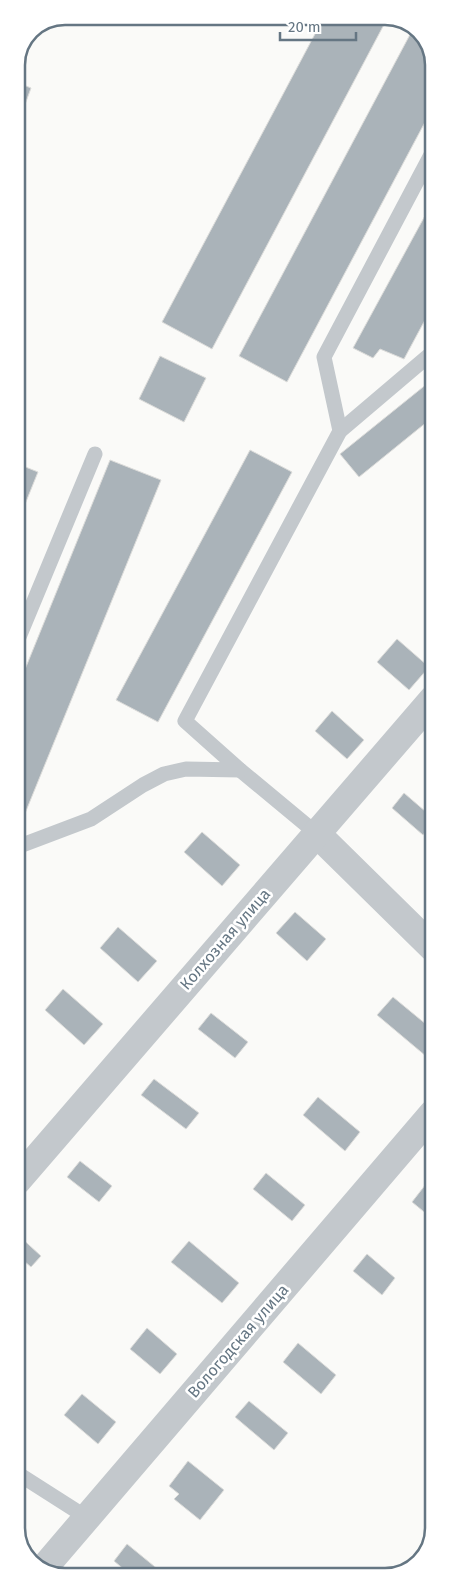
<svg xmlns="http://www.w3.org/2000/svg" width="450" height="1593" font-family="'Fira Sans',sans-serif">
<rect width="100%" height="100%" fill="#fafaf8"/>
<g fill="#aab3b9" stroke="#dcdcda">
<polygon points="324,17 388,17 212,349 162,322"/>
<polygon points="414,27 417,29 433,55 433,107 287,382 239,356"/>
<polygon points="16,82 31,88 16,129"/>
<polygon points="433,201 433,305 404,359 380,349 373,358 353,348"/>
<polygon points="160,356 206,378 184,422 139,399"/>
<polygon points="433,379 433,417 359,477 340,454"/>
<polygon points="250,450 292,472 158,722 116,700"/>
<polygon points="110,460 161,480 17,833 17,689"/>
<polygon points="18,464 38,472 17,524 17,468"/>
<polygon points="397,639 429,667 409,690 377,662"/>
<polygon points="332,711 364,740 347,759 315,731"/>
<polygon points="404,793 433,818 433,822 423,835 392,808"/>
<polygon points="202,832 240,865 222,886 184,852"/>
<polygon points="295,912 326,939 307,961 276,933"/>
<polygon points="118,927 157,961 138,982 100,948"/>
<polygon points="63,989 103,1024 84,1045 45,1010"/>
<polygon points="393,997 433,1030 433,1049 427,1057 377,1015"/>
<polygon points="211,1013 248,1042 235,1058 198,1029"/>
<polygon points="154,1079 199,1113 186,1129 141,1095"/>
<polygon points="318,1097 360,1132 345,1151 303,1115"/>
<polygon points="80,1161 112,1186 99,1202 67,1177"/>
<polygon points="266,1173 305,1205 292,1221 253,1189"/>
<polygon points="426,1184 434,1191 434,1220 412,1202"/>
<polygon points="17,1234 41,1256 31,1267 17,1255"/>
<polygon points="189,1241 239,1283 222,1303 171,1262"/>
<polygon points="367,1254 395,1278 382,1295 353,1271"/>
<polygon points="147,1328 177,1354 160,1374 130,1349"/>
<polygon points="298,1343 336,1375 321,1394 283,1362"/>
<polygon points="82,1394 116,1422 98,1444 64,1415"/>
<polygon points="249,1401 288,1433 274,1450 235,1417"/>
<polygon points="188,1461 224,1490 200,1520 174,1499 179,1494 169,1486"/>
<polygon points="127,1544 160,1571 155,1576 132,1576 114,1561"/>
</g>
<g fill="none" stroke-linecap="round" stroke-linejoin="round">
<g stroke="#c3c8cc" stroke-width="15">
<polyline points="340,431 324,357 433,151"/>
<polyline points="17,642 95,454"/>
<polyline points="240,770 316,833"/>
<polyline points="17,847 91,819 143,785 164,774 186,769 240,770 185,721 340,431 433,352"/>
<polyline points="17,1473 86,1517"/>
</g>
<g stroke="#c3c8cc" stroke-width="28">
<polyline points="316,833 433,948"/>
<polyline points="17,1181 433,699"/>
<polyline points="43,1569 433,1113"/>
</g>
</g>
<g text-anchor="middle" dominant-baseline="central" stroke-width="5" stroke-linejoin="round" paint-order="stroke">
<g font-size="16" fill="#657683" stroke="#fff">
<text transform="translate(225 939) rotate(-49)">Колхозная улица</text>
<text transform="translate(238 1341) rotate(-49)">Вологодская улица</text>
</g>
</g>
<path d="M0 0H450V1593H0ZM65 25H385A40 40 0 0 1 425 65V1528A40 40 0 0 1 385 1568H65A40 40 0 0 1 25 1528V65A40 40 0 0 1 65 25Z" fill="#fff" fill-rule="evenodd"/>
<path fill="none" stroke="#657683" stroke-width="2.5" d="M65 25H385A40 40 0 0 1 425 65V1528A40 40 0 0 1 385 1568H65A40 40 0 0 1 25 1528V65A40 40 0 0 1 65 25Z"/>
<path d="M280 32v8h76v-8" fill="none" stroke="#657683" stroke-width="2.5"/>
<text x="288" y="32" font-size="15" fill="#657683" stroke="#ffffff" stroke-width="4" paint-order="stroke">20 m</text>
</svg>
